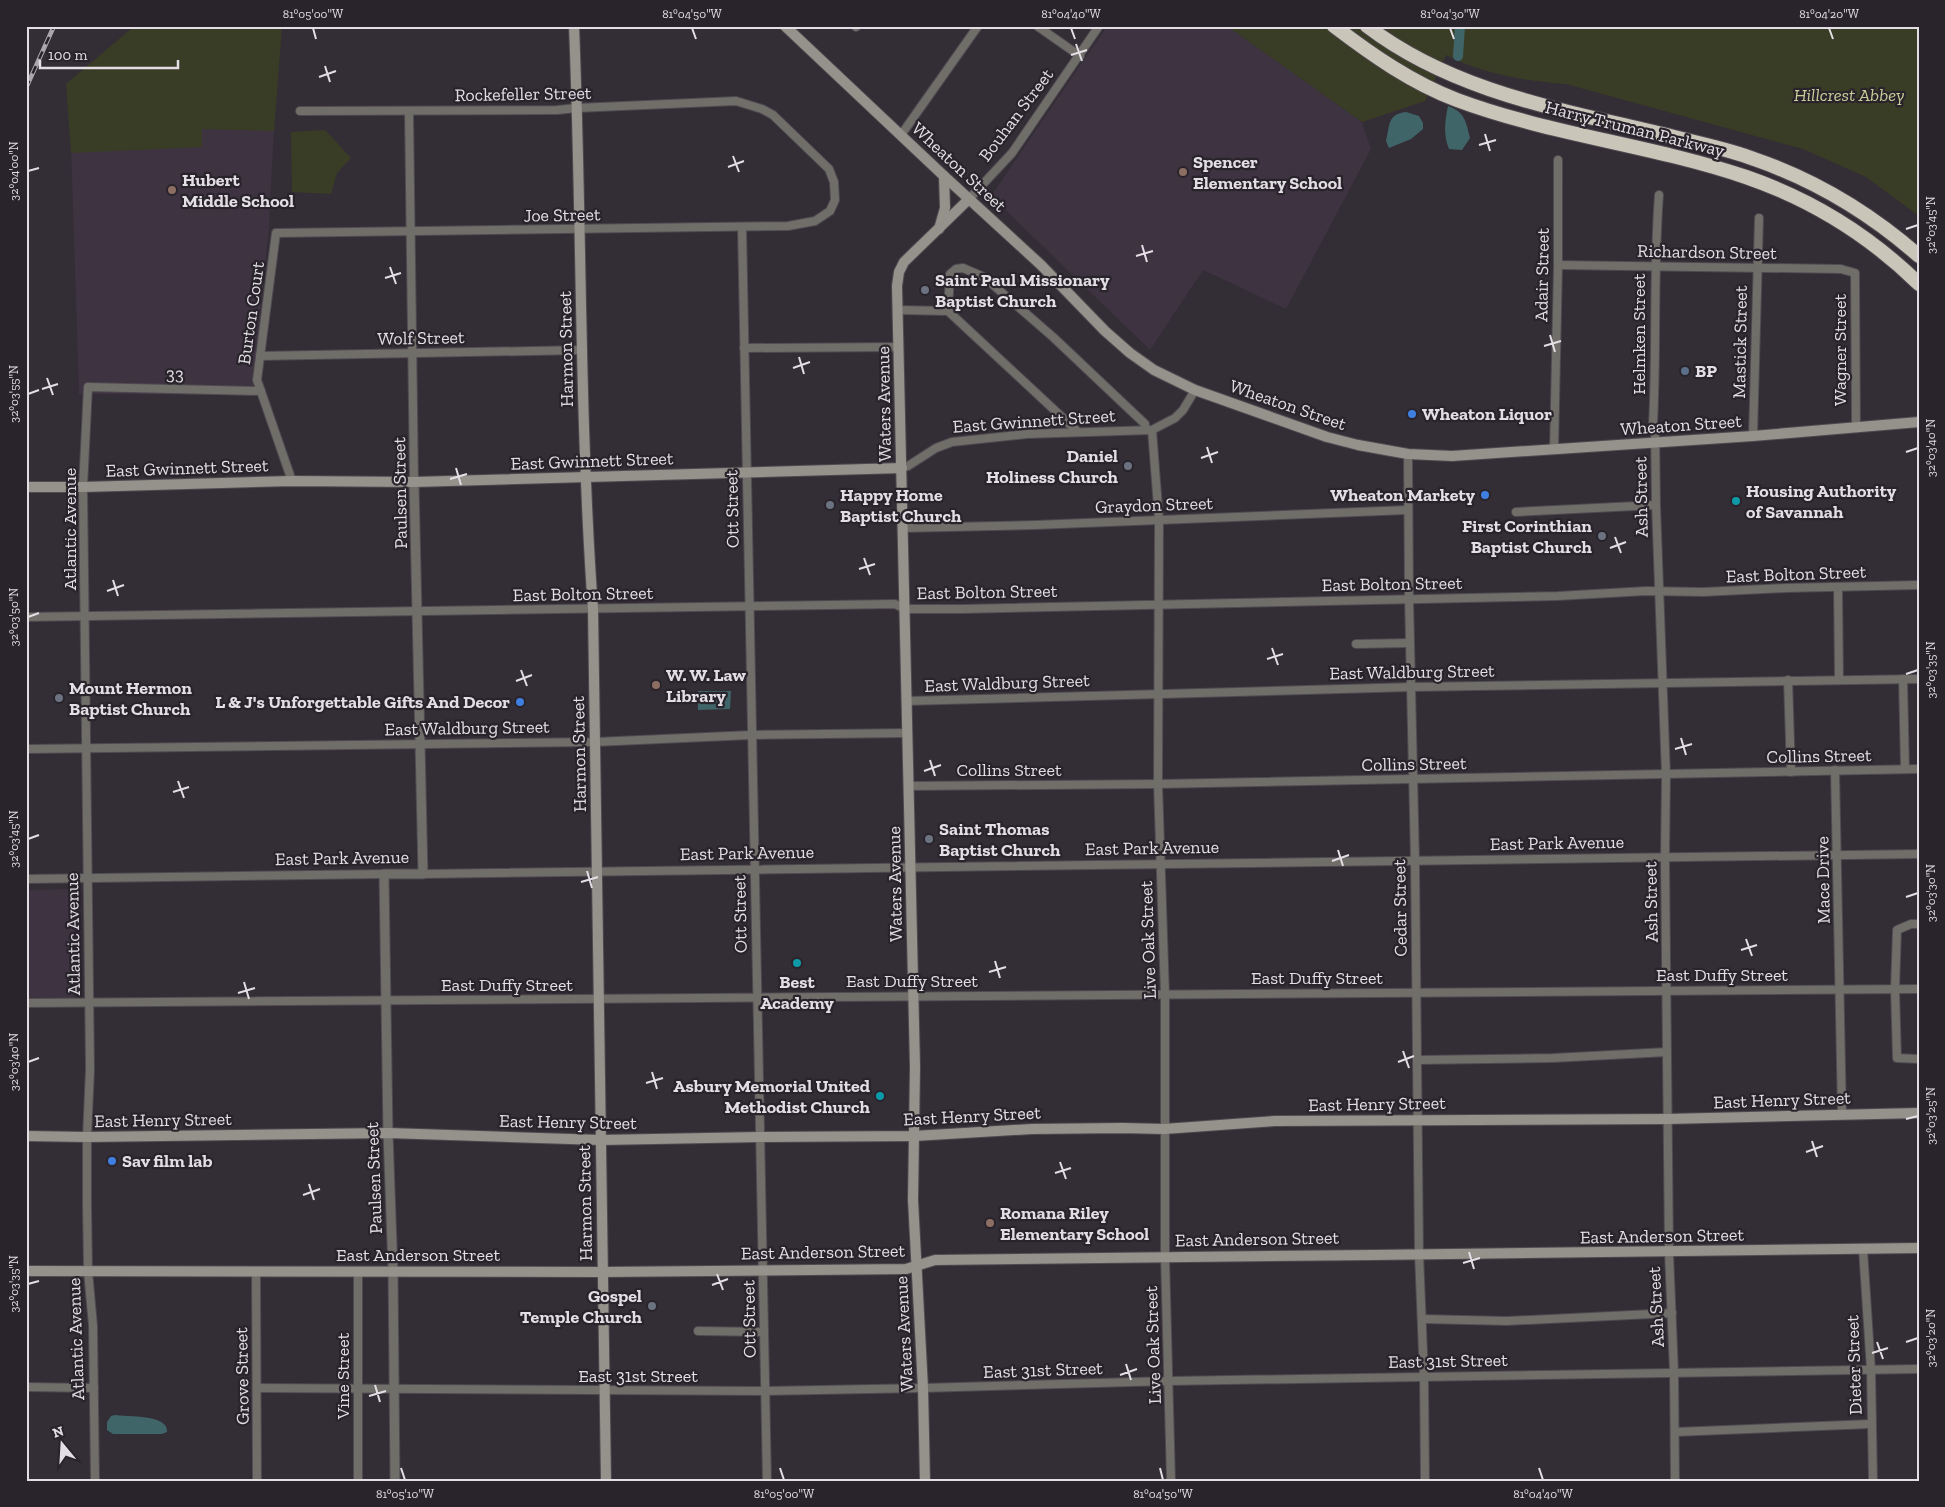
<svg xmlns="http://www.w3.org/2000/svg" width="1945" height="1507" font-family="'Zilla Slab',serif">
<rect width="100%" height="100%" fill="#332d35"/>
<g fill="#3d3341">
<polygon points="279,26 269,227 252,395 79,394 69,84"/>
<polygon points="1107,26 1227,26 1362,122 1371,149 1286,309 1203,270 1150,350 991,196"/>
<polygon points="74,889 74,998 26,999 26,890"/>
</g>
<g fill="#3a3d25">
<polygon points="132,26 282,26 274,131 202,129 202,147 71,153 66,84 132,28"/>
<path d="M1227,26H1919V216L1866,177L1803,149L1566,84C1524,81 1484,74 1446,55L1425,101L1362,122Z"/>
<polygon points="325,130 351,158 337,173 331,194 292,192 291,132"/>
</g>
<g fill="#406569">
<path d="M1448,106C1465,112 1466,122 1470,138L1462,150L1449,149C1443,134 1445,121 1448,106Z"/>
<path d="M1406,112L1419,116L1423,123V129L1411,139L1389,148L1386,141C1390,126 1387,114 1406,112Z"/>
<polygon points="698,691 731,691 730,709 698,710"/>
<path d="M115,1415C127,1417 169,1414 167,1432L162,1434H113L107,1430V1422L111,1416Z"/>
</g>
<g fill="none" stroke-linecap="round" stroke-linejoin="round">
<polyline stroke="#406569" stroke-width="10" points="1458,56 1460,26"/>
<defs>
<g id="minor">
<polyline points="1037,26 1080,56"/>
<polyline points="856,27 857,26"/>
<polyline points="409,112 414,482"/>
<polyline points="901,135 978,26"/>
<path d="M1659,195C1653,271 1657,348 1653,424L1655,427L1656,505L1666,775L1665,858L1669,1253L1674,1372L1675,1481"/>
<polyline points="969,199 1012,153 1099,26"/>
<polyline points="742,227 767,1481"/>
<polyline points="1558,265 1841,269 1855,273 1856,427"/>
<polyline points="898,310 948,311 1078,432"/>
<polyline points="948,311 950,274 956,269 963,268 984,277 1053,337 1145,424 1146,430"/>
<polyline points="744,348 899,347"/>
<polyline points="260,356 582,350"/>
<polyline points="1152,430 1159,520 1158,784 1165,995 1165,1257 1171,1481"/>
<polyline points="1753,436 1759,218"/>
<polyline points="1554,450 1558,265 1558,160"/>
<polyline points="1408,454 1409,598 1415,861 1419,1254 1424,1377 1425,1481"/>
<polyline points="902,468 908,466 936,448 952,442 1027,434 1152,430 1175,418 1183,410 1195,390"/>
<polyline points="292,481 257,380 276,233 788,226 815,221 830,211 835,200 834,182 829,169 773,115 762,109 736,101 577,108 557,110 300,111"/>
<polyline points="1516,512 1656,505"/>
<polyline points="902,528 1035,525 1407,510"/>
<polyline points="1838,588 1839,679"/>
<polyline points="26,617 895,604 905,609 963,609 1558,596 1646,591 1703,592 1786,588 1919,585"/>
<polyline points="1356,644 1410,643"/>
<polyline points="1903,679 1905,769"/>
<polyline points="1788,680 1791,772"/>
<polyline points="907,701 1412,687 1919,679"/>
<polyline points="26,749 595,742 751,735 908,733"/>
<polyline points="1835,770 1842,1114"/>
<polyline points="909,786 1158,784 1919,769"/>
<polyline points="423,874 1919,854"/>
<polyline points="26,879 384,874"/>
<polyline points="1919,924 1911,924 1897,930 1895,989 1897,1058 1919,1059"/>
<polyline points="26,1003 1919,989"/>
<polyline points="1417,1060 1553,1058 1667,1052"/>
<polyline points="1863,1249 1871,1370 1873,1481"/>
<polyline points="256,1271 257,1481"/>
<polyline points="358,1271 358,1481"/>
<polyline points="1422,1319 1507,1321 1672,1313"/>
<polyline points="698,1331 764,1332"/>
<polyline points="26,1387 94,1388"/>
<polyline points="258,1388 765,1391 923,1388 1169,1381 1919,1369"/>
<polyline points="1675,1432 1871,1424"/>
<polyline points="95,1481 93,1326 88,1271 87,1204 87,1137 90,1069 83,487 88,387 261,391"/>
</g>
<polyline id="tertiary" points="395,1481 393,1272 388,1133 384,874 423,874 414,482"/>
<g id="secondary">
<path d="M574,26C582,220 579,415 593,609L606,1481"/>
<polyline points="785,26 944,176 1041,265 1105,331 1130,353 1154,370 1195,390 1327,437 1358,445 1408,454 1452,456 1753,436 1919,422"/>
<polyline points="939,229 945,208 944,176"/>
<polyline points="26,487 83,487 292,481 414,482 902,468"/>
<polyline points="26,1136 87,1137 388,1133 601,1140 760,1137 914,1136 1032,1129 1122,1128 1164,1129 1275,1121 1667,1119 1919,1113"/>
<path d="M26,1271L602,1272L906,1269L935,1260C1263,1255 1591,1254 1919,1248"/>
<polyline points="925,1481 923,1388 913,1200 915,1067 897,286 899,272 904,262 969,199"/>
</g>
<g id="motorway">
<path d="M1334,26C1372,55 1412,83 1457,100C1551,135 1652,145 1746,177C1810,199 1870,236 1919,284"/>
<path d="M1367,26C1456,94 1569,111 1674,137C1701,144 1728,149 1754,159C1815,180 1870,213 1919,256"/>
</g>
</defs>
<use href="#minor" stroke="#4f4951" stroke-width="10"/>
<use href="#tertiary" stroke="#4f4951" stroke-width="11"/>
<use href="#secondary" stroke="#4f4951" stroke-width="12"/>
<use href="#motorway" stroke="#4f4951" stroke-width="16"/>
<use href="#minor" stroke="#706e69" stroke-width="8"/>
<use href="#tertiary" stroke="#706e69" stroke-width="9"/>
<use href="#secondary" stroke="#94928a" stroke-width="10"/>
<use href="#motorway" stroke="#c9c6b9" stroke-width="14"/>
<defs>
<polyline id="rail" points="26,88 54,26"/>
</defs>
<use href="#rail" stroke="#aba6ad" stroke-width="4.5"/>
<use href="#rail" stroke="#29232b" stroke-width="2.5" stroke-dasharray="8" stroke-linecap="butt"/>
</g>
<path fill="none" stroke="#e2dee4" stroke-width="2" d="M313,28L316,39M692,28L696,39M1071,28L1075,39M1450,28L1454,39M1829,28L1833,39M1076,44L1082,61M1071,55L1087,50M325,66L330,82M319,77L336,71M1485,134L1490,151M1479,145L1496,140M733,156L739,172M728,167L744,161M28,171L39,168M1906,229L1918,225M1142,245L1147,262M1136,256L1153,251M390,267L396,284M385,278L401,273M1550,335L1555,352M1544,346L1561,341M799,357L804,374M793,368L810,362M47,378L53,395M42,389L58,384M28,394L39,390M1207,447L1212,463M1906,452L1918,448M1201,458L1218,452M456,468L461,485M450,479L467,474M1615,537L1621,553M1610,548L1626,542M864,558L870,575M859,569L875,564M113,580L118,596M107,591L124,585M28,617L39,613M1272,648L1278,665M1267,659L1283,654M521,670L527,686M1906,674L1918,670M516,681L532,675M1681,738L1686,755M1675,749L1692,744M930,760L935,776M924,771L941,765M178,781L184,798M173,792L189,787M28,839L39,835M1338,850L1343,866M1332,861L1349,855M587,871L592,888M581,882L598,877M1906,897L1918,893M1746,939L1752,956M1741,950L1757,945M995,961L1000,978M989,972L1006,967M244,982L249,999M238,993L255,988M1403,1051L1409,1068M28,1062L39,1058M1398,1062L1414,1056M652,1072L657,1089M646,1083L663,1078M1906,1119L1918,1116M1812,1141L1817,1157M1806,1152L1823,1146M1060,1162L1066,1179M1055,1173L1071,1168M309,1184L314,1200M303,1195L320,1189M1469,1252L1474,1269M1463,1263L1480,1258M717,1274L723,1290M28,1284L39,1281M712,1285L728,1279M1877,1342L1883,1359M1906,1342L1918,1338M1872,1353L1888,1348M1126,1364L1131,1380M1120,1375L1137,1369M375,1385L380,1402M369,1396L386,1391M401,1468L405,1480M780,1468L784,1480M1160,1468L1163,1480M1539,1468L1543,1480"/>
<g fill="#8d6e63" stroke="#29232b" stroke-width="2">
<circle cx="1183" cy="172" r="5"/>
<circle cx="172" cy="190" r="5"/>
<circle cx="656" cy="685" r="5"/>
<circle cx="990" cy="1223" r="5"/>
</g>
<g fill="#6b7280" stroke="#29232b" stroke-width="2">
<circle cx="925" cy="290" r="5"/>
<circle cx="1128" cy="466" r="5"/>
<circle cx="830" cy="505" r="5"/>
<circle cx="1602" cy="536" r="5"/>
<circle cx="59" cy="698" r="5"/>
<circle cx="929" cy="839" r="5"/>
<circle cx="652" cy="1306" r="5"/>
</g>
<circle fill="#5c6f8a" stroke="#29232b" stroke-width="2" cx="1685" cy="371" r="5"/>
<g fill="#3f7fe0" stroke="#29232b" stroke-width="2">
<circle cx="1412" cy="414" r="5"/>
<circle cx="1485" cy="495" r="5"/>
<circle cx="520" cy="702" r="5"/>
<circle cx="112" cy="1161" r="5"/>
</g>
<g fill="#0f9aa8" stroke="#29232b" stroke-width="2">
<circle cx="1736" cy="501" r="5"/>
<circle cx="797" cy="963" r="5"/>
<circle cx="880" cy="1096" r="5"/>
</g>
<g text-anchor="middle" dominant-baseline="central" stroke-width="4.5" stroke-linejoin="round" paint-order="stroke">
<g font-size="18" fill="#e2dee4" stroke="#29232b">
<text transform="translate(523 94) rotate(-1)">Rockefeller Street</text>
<text transform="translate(1016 115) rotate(-53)">Bouhan Street</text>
<text transform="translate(1635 129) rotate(14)">Harry Truman Parkway</text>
<text transform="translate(959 167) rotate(43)">Wheaton Street</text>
<text transform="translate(562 215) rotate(-1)">Joe Street</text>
<text transform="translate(1707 252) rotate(1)">Richardson Street</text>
<text transform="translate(1542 275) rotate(-89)">Adair Street</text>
<text transform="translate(251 313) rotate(-82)">Burton Court</text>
<text transform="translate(1639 334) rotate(-90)">Helmken Street</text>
<text transform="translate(421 338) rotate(-1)">Wolf Street</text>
<text transform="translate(1740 342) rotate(-89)">Mastick Street</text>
<text transform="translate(566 349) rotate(-91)">Harmon Street</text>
<text transform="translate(1840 350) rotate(-90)">Wagner Street</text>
<text transform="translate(175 374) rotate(1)">33</text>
<text transform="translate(884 404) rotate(-91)">Waters Avenue</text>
<text transform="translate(1288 405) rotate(19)">Wheaton Street</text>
<text transform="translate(1034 421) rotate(-4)">East Gwinnett Street</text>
<text transform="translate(1681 425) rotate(-4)">Wheaton Street</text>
<text transform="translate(592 461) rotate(-2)">East Gwinnett Street</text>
<text transform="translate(187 468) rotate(-2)">East Gwinnett Street</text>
<text transform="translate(400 493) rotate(-91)">Paulsen Street</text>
<text transform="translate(1641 497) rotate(-91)">Ash Street</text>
<text transform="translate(1154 505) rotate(-2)">Graydon Street</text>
<text transform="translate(732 509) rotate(-91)">Ott Street</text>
<text transform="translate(70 529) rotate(-90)">Atlantic Avenue</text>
<text transform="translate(1796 574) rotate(-2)">East Bolton Street</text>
<text transform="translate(1392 584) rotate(-1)">East Bolton Street</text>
<text transform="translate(987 592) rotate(-1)">East Bolton Street</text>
<text transform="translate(583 594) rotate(-1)">East Bolton Street</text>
<text transform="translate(1412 672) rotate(-1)">East Waldburg Street</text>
<text transform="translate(1007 683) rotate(-2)">East Waldburg Street</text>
<text transform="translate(467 728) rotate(-1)">East Waldburg Street</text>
<text transform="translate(579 754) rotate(-91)">Harmon Street</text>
<text transform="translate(1819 756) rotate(-1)">Collins Street</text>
<text transform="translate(1414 764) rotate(-1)">Collins Street</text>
<text x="1009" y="770">Collins Street</text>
<text transform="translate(1557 843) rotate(-1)">East Park Avenue</text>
<text transform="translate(1152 848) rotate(-1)">East Park Avenue</text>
<text transform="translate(747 853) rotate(-1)">East Park Avenue</text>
<text transform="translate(342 858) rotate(-1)">East Park Avenue</text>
<text transform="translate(1823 880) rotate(-91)">Mace Drive</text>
<text transform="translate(895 884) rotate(-91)">Waters Avenue</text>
<text transform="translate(1651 902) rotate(-91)">Ash Street</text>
<text transform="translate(1400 908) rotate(-91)">Cedar Street</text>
<text transform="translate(740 914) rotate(-91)">Ott Street</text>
<text transform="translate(73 934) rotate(-91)">Atlantic Avenue</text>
<text transform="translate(1148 940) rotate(-92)">Live Oak Street</text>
<text x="1722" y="975">East Duffy Street</text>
<text x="1317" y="978">East Duffy Street</text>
<text x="912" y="981">East Duffy Street</text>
<text x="507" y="985">East Duffy Street</text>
<text transform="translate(1782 1100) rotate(-2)">East Henry Street</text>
<text transform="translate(1377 1104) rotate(-1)">East Henry Street</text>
<text transform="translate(972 1116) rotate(-3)">East Henry Street</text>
<text transform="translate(163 1120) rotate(-1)">East Henry Street</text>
<text transform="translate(568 1122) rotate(1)">East Henry Street</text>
<text transform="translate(374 1178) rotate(-92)">Paulsen Street</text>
<text transform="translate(585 1203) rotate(-91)">Harmon Street</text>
<text transform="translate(1662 1236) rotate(-1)">East Anderson Street</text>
<text transform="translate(1257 1239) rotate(-1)">East Anderson Street</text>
<text transform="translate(823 1252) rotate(-1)">East Anderson Street</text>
<text x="418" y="1255">East Anderson Street</text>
<text transform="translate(1656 1307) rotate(-93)">Ash Street</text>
<text transform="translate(749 1319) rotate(-91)">Ott Street</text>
<text transform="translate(904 1334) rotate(-93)">Waters Avenue</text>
<text transform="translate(76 1339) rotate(-92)">Atlantic Avenue</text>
<text transform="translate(1153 1345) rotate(-92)">Live Oak Street</text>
<text transform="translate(1448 1361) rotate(-1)">East 31st Street</text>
<text transform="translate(1854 1365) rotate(-92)">Dieter Street</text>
<text transform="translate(1043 1370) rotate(-2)">East 31st Street</text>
<text transform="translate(242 1376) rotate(-91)">Grove Street</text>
<text transform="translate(343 1376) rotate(-90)">Vine Street</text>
<text x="638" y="1376">East 31st Street</text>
</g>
<g font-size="18" font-style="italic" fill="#c7cf98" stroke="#29232b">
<text x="1849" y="95">Hillcrest Abbey</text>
</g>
<g font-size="18" font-weight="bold" fill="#e2dee4" stroke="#29232b" text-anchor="start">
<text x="1193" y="162">Spencer<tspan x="1193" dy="21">Elementary School</tspan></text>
<text x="182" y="180">Hubert<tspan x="182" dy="21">Middle School</tspan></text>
<text x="935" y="280">Saint Paul Missionary<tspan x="935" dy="21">Baptist Church</tspan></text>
<text x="1695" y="371">BP</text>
<text x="1422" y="414">Wheaton Liquor</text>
<text x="1118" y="456" text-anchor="end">Daniel<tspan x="1118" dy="21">Holiness Church</tspan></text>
<text x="1746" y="491">Housing Authority<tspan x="1746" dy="21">of Savannah</tspan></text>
<text x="840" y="495">Happy Home<tspan x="840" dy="21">Baptist Church</tspan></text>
<text x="1475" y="495" text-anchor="end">Wheaton Markety</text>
<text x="1592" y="526" text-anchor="end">First Corinthian<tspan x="1592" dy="21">Baptist Church</tspan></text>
<text x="666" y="675">W. W. Law<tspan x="666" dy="21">Library</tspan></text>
<text x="69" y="688">Mount Hermon<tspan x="69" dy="21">Baptist Church</tspan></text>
<text x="510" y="702" text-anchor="end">L &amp; J's Unforgettable Gifts And Decor</text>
<text x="939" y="829">Saint Thomas<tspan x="939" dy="21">Baptist Church</tspan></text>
<text x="797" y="982" text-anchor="middle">Best<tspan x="797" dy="21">Academy</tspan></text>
<text x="870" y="1086" text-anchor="end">Asbury Memorial United<tspan x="870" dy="21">Methodist Church</tspan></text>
<text x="122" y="1161">Sav film lab</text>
<text x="1000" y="1213">Romana Riley<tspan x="1000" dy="21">Elementary School</tspan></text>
<text x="642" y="1296" text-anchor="end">Gospel<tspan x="642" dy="21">Temple Church</tspan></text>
</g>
</g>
<rect width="1945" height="1507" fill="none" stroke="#29232b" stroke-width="55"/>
<g transform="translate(62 1444) rotate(342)" stroke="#29232b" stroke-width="4" paint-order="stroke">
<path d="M0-4L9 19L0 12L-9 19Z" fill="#e2dee4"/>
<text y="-8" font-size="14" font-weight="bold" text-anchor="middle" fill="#e2dee4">N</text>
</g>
<path d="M40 60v8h138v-8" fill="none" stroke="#e2dee4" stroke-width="2.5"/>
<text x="48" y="60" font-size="15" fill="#e2dee4" stroke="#29232b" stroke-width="4" paint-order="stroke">100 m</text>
<rect x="28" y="28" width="1890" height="1452" fill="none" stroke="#e2dee4" stroke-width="2"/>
<g font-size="12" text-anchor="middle" fill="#e2dee4">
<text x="313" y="18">81°05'00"W</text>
<text x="692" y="18">81°04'50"W</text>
<text x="1071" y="18">81°04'40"W</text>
<text x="1450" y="18">81°04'30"W</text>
<text x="1829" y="18">81°04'20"W</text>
<text transform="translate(14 171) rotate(-90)" y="4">32°04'00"N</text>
<text transform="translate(1931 225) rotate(-90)" y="4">32°03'45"N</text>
<text transform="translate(14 394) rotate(-90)" y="4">32°03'55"N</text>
<text transform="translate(1931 448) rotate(-90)" y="4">32°03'40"N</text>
<text transform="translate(14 617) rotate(-90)" y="4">32°03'50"N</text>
<text transform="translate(1931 670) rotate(-90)" y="4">32°03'35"N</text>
<text transform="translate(14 839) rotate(-90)" y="4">32°03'45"N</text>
<text transform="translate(1931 893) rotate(-90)" y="4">32°03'30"N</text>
<text transform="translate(14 1062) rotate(-90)" y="4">32°03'40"N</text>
<text transform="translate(1931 1116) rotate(-90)" y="4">32°03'25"N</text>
<text transform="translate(14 1284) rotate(-90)" y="4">32°03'35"N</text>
<text transform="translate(1931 1338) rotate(-90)" y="4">32°03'20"N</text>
<text x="405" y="1498">81°05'10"W</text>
<text x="784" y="1498">81°05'00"W</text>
<text x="1163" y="1498">81°04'50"W</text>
<text x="1543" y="1498">81°04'40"W</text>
</g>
</svg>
